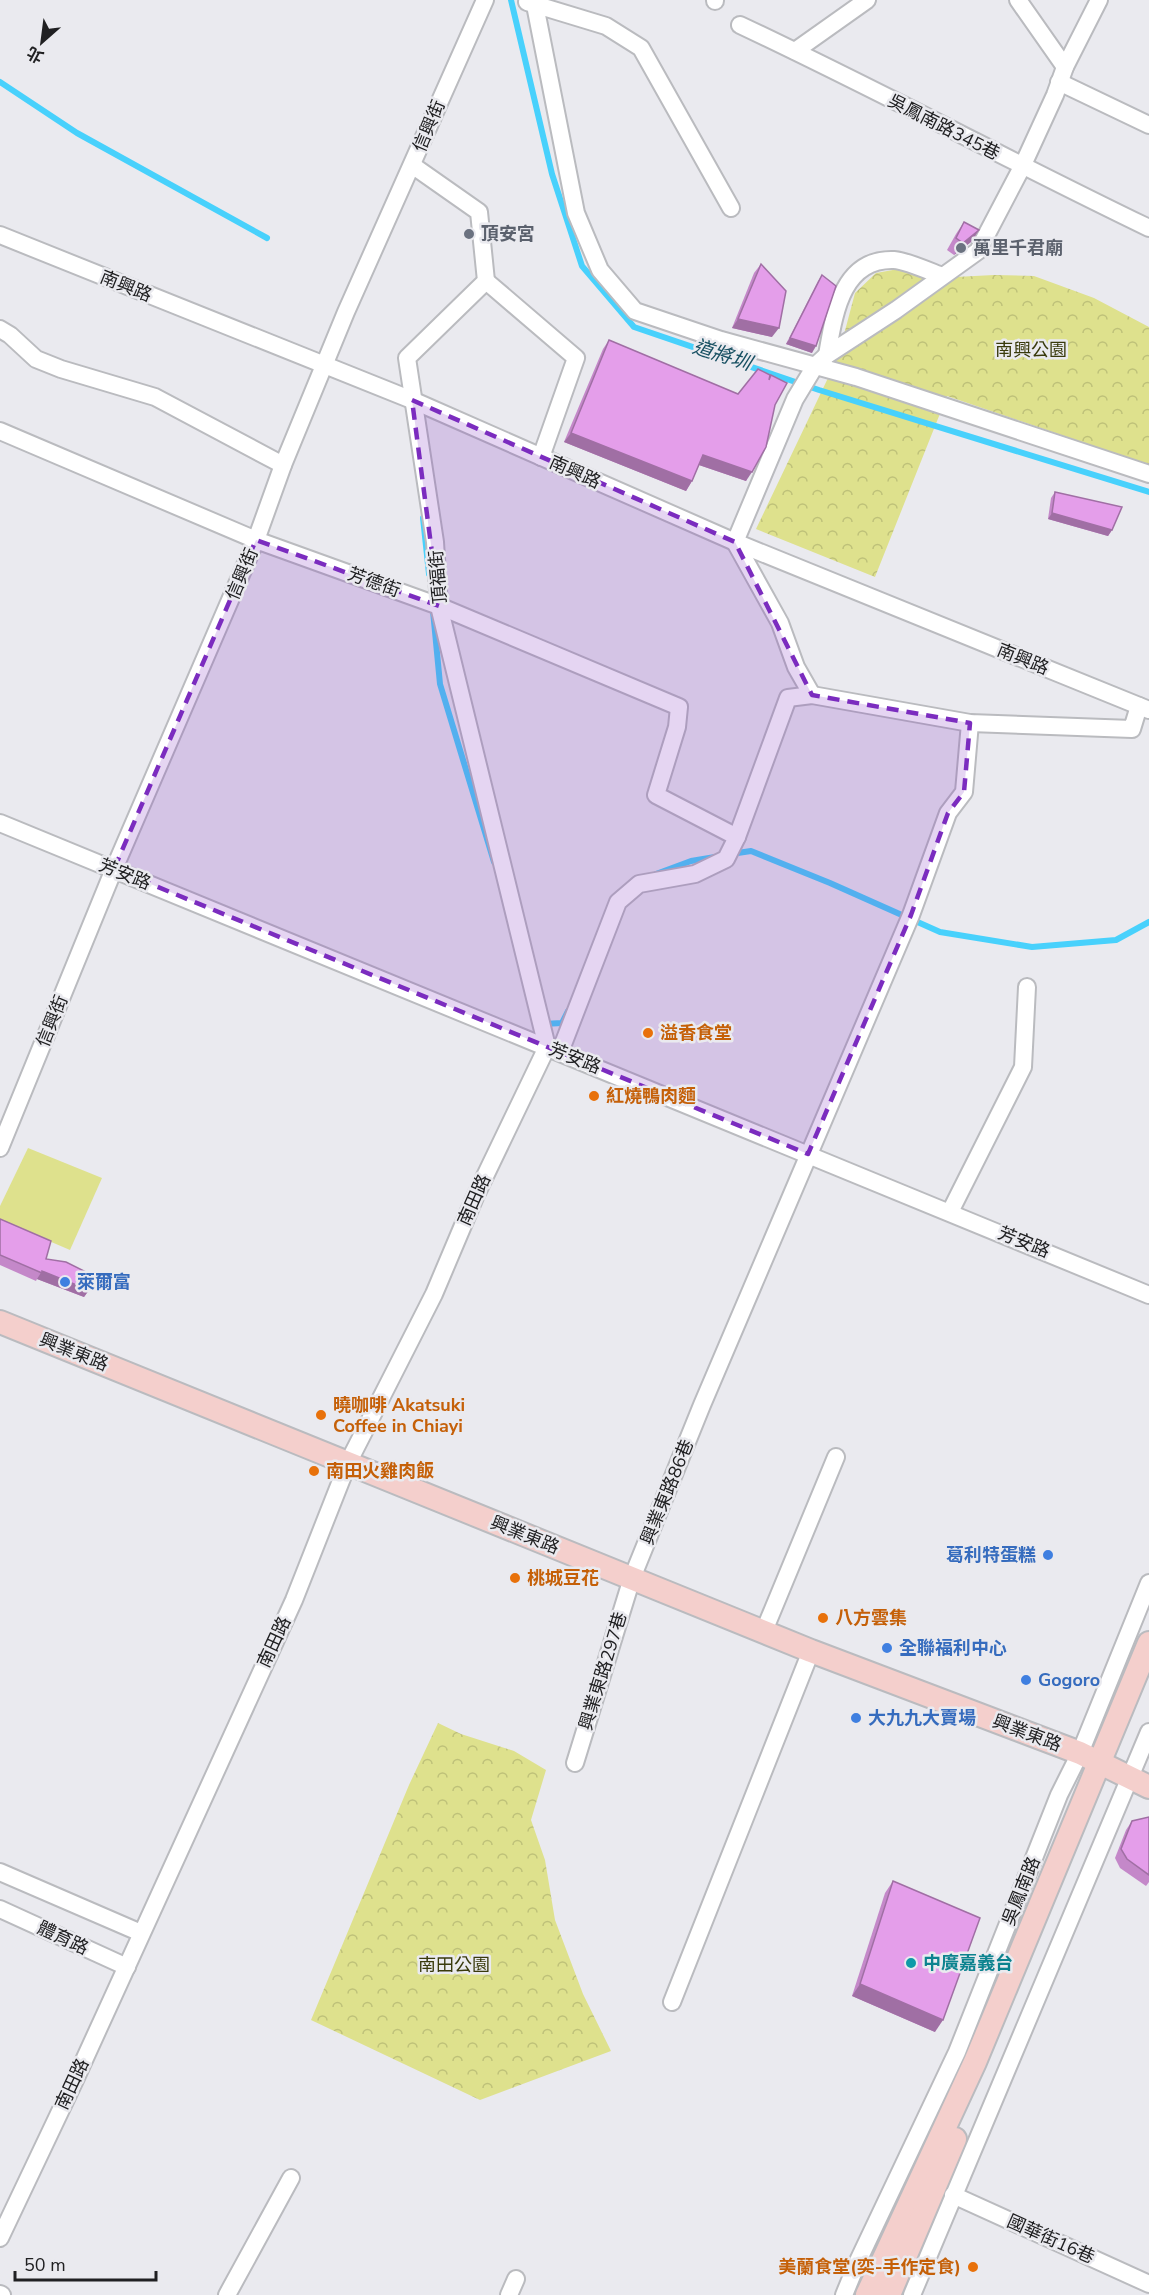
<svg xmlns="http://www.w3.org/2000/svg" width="1149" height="2295" font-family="'Nunito Sans','Noto Sans TC',sans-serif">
<defs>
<pattern id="park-crowns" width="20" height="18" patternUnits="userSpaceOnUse" patternTransform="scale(1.5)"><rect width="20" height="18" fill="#dee18d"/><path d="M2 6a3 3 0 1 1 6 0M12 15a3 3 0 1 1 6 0" fill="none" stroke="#bec179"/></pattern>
</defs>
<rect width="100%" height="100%" fill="#eaeaef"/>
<polygon fill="#dee18d" points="28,1148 102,1178 70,1250 0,1220 0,1206"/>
<g fill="url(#park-crowns)">
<polygon points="904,268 936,278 994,275 1034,276 1094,298 1149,327 1149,465 947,396 875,577 756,529 838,357 855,293 876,273"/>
<polygon points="438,1723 461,1734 514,1751 546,1770 531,1820 545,1860 555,1920 583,1994 611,2051 480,2100 311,2020 409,1785"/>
</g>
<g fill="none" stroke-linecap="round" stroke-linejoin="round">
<g stroke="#48d1fc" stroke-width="6">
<polyline points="511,0 552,174 582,266 634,327 819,390 1149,492"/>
<polyline points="0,82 77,133 267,238"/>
<polyline points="423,518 429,574"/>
<polyline points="433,611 440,684 494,862"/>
<polyline points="731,854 751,851 830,883 940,932 1032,947 1116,940 1149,922"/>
<polyline points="656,874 691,861 715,857"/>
<polyline points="543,1024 562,1023 568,1011"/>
</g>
<defs>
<g id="street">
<polyline points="534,0 576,213 600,270 635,311 721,340 856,377 1149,474"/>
<polyline points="1018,0 1065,67"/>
<polyline points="715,1 715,0"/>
<polyline points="527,2 606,26 641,48 731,208"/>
<path d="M740,25C878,90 1012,162 1149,228"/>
<polyline points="795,51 867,0"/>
<polyline points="1059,82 1149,125"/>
<polyline points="0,235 412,400 735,542 1149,710"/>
<polyline points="486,281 576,358 541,457"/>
<polyline points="0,329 10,335 36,359 61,369 155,397 283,465"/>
<path d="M827,355C834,316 841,258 894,260C907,261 929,271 942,276"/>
<polyline points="0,431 256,540 439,606 679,707 677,727 656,795 737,837"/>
<polyline points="812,695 970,723 1132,729 1139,706"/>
<polyline points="0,823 1149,1295"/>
<polyline points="560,1052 618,902 639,884 695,874 726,859 737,837 788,698 812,695 796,667 780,623 735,542 795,399 815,366 827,355 896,310 978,251 1022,167 1055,95 1065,67 1099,0"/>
<polyline points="0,1148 114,869 256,540 283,465 346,312 485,0"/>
<polyline points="950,1212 1023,1067 1027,987"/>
<polyline points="764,1631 836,1457"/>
<polyline points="575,1763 632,1578 702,1405 911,915 948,813 964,792 970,723"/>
<polyline points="0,1872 141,1933"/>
<polyline points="0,1909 127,1967"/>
<polyline points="672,2002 811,1651"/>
<polyline points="953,2195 1149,2284"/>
<polyline points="0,2238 75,2080 294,1600 348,1463 434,1294 475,1197 547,1047 439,606 435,542 407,358 486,281 479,212 412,165"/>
<polyline points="0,2294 2,2295"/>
<polyline points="227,2295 291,2178"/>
<polyline points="509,2295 516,2279"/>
<polyline points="844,2295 858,2261 957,2052 1059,1795 1080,1753 1149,1583"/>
<polyline points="912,2295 1149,1732"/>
</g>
<g id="secondary">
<polyline points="0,1322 811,1651 1080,1753 1149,1787"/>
<polyline points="867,2295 975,2062 1149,1643"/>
<polyline points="889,2295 955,2139"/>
</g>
</defs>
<use href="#street" stroke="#babbbf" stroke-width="20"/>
<use href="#secondary" stroke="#babbbf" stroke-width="26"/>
<use href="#street" stroke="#fff" stroke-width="16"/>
<use href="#secondary" stroke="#f4cfcc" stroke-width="22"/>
</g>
<g fill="#c488c9">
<polygon points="964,222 979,230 971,242 954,255 947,250 956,234"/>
<polygon points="761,264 772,337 732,328 754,273"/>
<polygon points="822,275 812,353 786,344 818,281"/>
<polygon points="609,340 738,394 769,378 775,405 746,481 699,465 692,481 686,491 564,442 603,349"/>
<polygon points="1055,492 1112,530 1108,536 1048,519 1051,498"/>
<polygon points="0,1219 46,1259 89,1290 84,1297 37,1279 36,1281 0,1265"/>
<polygon points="1149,1817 1149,1882 1146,1886 1120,1868 1115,1858 1126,1830 1132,1821"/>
<polygon points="893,1881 935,2032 852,1996 885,1893"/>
</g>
<g fill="#a06fa4">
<polygon points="979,230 971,242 954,255 963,243"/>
<polygon points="738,319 779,328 772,337 732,328"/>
<polygon points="790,338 816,346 812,353 786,344"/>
<polygon points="571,433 692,481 686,491 564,442"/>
<polygon points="703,455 752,472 746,481 696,464"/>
<polygon points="1052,513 1112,530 1108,536 1048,519"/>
<polygon points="42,1271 89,1290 84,1297 37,1279"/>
<polygon points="860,1984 943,2020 935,2032 852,1996"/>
</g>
<g fill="#e49eea" stroke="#a06fa4" stroke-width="1.5">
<polygon points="964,222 979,230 963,243 956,238"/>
<polygon points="761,264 786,291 779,328 738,319"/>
<polygon points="822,275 836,286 816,346 790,338"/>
<polygon points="609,340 738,394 758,369 770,375 769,380 771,375 787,383 775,405 766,447 752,472 703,455 692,481 571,433"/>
<polygon points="1055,492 1122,507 1112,530 1052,513"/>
<polygon points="0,1219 51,1241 46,1259 66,1262 92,1275 89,1290 42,1271 42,1273 0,1255"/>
<polygon points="1149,1817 1149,1875 1127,1859 1121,1849 1132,1821"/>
<polygon points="893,1881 980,1918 943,2020 860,1984"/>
</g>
<path fill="#7b2cbf" fill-opacity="0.2" stroke="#7b2cbf" stroke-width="4.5" stroke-dasharray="12 8" stroke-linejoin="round" d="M412,400L735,542L812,695L970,723L964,792L948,813L911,915L808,1154L114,869L256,540L439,606Z"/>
<g fill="#6b7280" stroke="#eaeaef" stroke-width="2">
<circle cx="469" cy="234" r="6"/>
<circle cx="961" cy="248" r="6"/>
</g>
<g fill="#e8710a" stroke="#eaeaef" stroke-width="2">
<circle cx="648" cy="1033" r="6"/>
<circle cx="594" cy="1096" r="6"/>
<circle cx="321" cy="1415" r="6"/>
<circle cx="314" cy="1471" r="6"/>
<circle cx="515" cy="1578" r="6"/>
<circle cx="823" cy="1618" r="6"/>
<circle cx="973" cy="2267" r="6"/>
</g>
<g fill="#3f7fe0" stroke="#eaeaef" stroke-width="2">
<circle cx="65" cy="1282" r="6"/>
<circle cx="1048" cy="1555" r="6"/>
<circle cx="887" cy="1648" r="6"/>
<circle cx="1026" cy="1680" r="6"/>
<circle cx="856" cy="1718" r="6"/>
</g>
<circle fill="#0f9aa8" stroke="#eaeaef" stroke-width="2" cx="911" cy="1963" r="6"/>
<g text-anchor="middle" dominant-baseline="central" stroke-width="5" stroke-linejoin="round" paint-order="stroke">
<g font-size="18" fill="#202022" stroke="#eaeaef">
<text transform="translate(429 126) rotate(-67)">信興街</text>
<text transform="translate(944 127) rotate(27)">吳鳳南路345巷</text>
<text transform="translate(126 286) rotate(22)">南興路</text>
<text transform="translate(575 472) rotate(24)">南興路</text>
<text transform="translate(242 574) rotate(-67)">信興街</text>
<text transform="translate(438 577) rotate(-95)">頂福街</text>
<text transform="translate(374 582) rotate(20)">芳德街</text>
<text transform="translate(1023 659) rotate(22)">南興路</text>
<text transform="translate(125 874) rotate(22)">芳安路</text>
<text transform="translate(52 1021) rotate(-68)">信興街</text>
<text transform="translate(575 1058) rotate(22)">芳安路</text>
<text transform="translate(474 1200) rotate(-66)">南田路</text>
<text transform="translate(1024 1242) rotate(22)">芳安路</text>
<text transform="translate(74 1352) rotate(22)">興業東路</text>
<text transform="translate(667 1492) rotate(-68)">興業東路86巷</text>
<text transform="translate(525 1535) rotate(22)">興業東路</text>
<text transform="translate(274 1642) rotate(-65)">南田路</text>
<text transform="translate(603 1671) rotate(-73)">興業東路297巷</text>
<text transform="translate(1027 1733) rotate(21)">興業東路</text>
<text transform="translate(1021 1891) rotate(-68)">吳鳳南路</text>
<text transform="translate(63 1938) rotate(25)">體育路</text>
<text transform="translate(72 2084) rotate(-65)">南田路</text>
<text transform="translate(1051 2239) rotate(24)">國華街16巷</text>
</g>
<g font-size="18" font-weight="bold" fill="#5b616d" stroke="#eaeaef" text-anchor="start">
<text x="481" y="234">頂安宮</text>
<text x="973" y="248">萬里千君廟</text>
</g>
<g font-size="18" fill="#393a0c" stroke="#eaeaef">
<text x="1031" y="350">南興公園</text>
<text x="454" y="1965">南田公園</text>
</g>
<g font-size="18" font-weight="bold" fill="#c56008" stroke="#eaeaef" text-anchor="start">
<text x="660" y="1033">溢香食堂</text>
<text x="606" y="1096">紅燒鴨肉麵</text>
<text x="333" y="1405">曉咖啡 Akatsuki<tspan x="333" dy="21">Coffee in Chiayi</tspan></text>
<text x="326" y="1471">南田火雞肉飯</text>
<text x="527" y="1578">桃城豆花</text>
<text x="835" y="1618">八方雲集</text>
<text x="961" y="2267" text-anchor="end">美蘭食堂(奕-手作定食)</text>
</g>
<g font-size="18" font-weight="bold" fill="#366cbe" stroke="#eaeaef" text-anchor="start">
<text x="77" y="1282">萊爾富</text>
<text x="1036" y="1555" text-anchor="end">葛利特蛋糕</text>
<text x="899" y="1648">全聯福利中心</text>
<text x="1038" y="1680">Gogoro</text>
<text x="868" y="1718">大九九大賣場</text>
</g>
<g font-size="18" font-weight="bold" fill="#0d838f" stroke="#eaeaef" text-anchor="start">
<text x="923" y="1963">中廣嘉義台</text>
</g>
<g font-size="20" font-style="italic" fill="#185062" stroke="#eaeaef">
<text transform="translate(722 355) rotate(18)">道將圳</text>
</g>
</g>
<g transform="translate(42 42) rotate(208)" stroke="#eaeaef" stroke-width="4.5" paint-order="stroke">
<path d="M0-4.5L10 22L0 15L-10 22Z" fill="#202022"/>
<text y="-9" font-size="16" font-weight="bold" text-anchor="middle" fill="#202022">北</text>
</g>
<path d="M15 2271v9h141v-9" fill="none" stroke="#202022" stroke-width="3"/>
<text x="24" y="2271" font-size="18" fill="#202022" stroke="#eaeaef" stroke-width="4.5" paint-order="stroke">50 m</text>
</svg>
